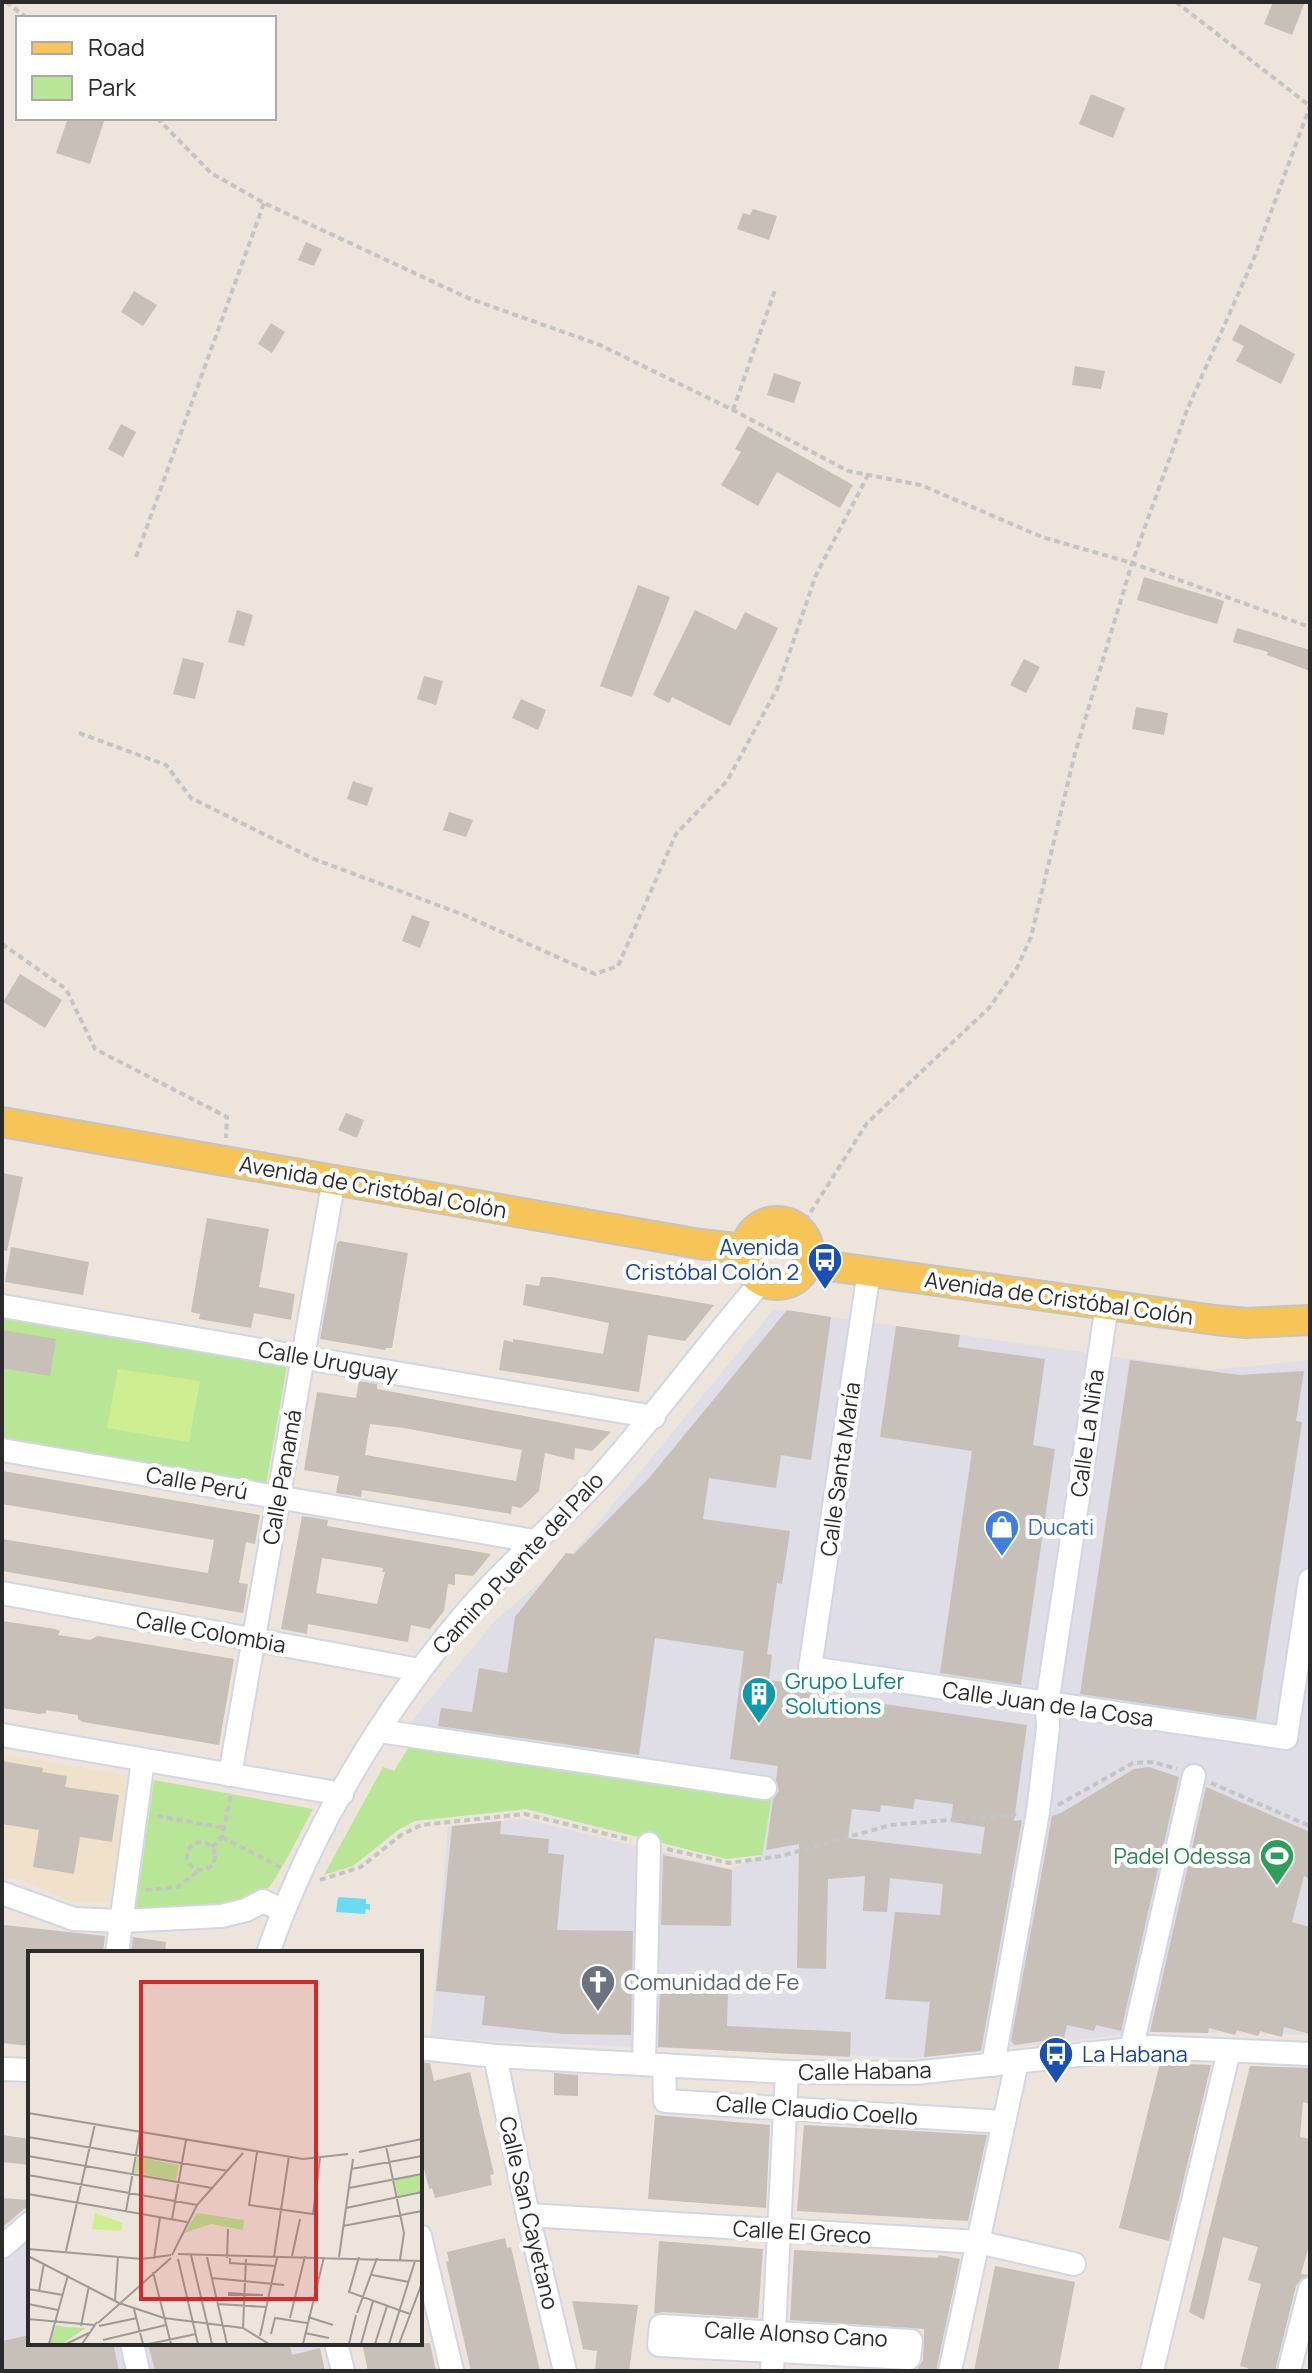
<svg xmlns="http://www.w3.org/2000/svg" width="1312" height="2373" font-family="Manrope,sans-serif">
<rect width="100%" height="100%" fill="#ede4dc"/>
<g fill="#dfdde5">
<polygon points="774,1309 1212,1370 1310,1360 1310,2035 1155,2031 914,2058 493,2041 431,2036 448,1827 524,1819 731,1869 762,1855 774,1780 409,1724 494,1622 574,1552"/>
<polygon points="30,2235 30,2343 318,2343 324,2371 2,2371 2,2260"/>
</g>
<polygon fill="#f0e1cb" points="2,1754 128,1776 110,1902 70,1902 24,1880 2,1878"/>
<g fill="#b8e696">
<polygon points="2,1314 287,1366 266,1485 2,1437"/>
<polygon points="419,1731 774,1784 762,1855 726,1859 526,1809 415,1821 398,1830 353,1866 324,1875 383,1767 394,1771"/>
<path d="M154,1780L313,1809C302,1829 274,1888 258,1900C238,1915 163,1913 135,1915Z"/>
</g>
<polygon fill="#cfee92" points="118,1369 200,1381 189,1442 107,1428"/>
<polygon fill="#6bdbf4" points="338,1897 366,1899 366,1904 370,1904 370,1910 366,1909 365,1914 336,1912"/>
<g fill="#c6c0b8" fill-rule="evenodd">
<polygon points="1273,2 1305,2 1292,35 1264,24"/>
<polygon points="1091,94 1125,108 1113,138 1079,124"/>
<polygon points="68,118 105,118 90,164 56,153"/>
<polygon points="753,209 777,216 769,240 737,229 743,213 750,215"/>
<polygon points="306,242 322,249 314,266 298,260"/>
<polygon points="134,291 157,305 143,326 121,312"/>
<polygon points="271,323 285,332 272,353 258,344"/>
<polygon points="1240,324 1295,354 1281,384 1236,361 1244,346 1232,340"/>
<polygon points="1075,366 1105,371 1101,389 1072,385"/>
<polygon points="774,373 801,382 794,403 767,395"/>
<polygon points="121,424 136,432 123,457 108,449"/>
<polygon points="748,426 853,485 840,508 777,472 758,506 721,485 741,452 735,449"/>
<polygon points="1144,577 1224,601 1217,624 1137,600"/>
<polygon points="638,585 670,597 632,697 600,686"/>
<polygon points="237,610 253,615 244,646 228,642"/>
<polygon points="695,610 736,630 745,612 778,628 730,726 672,697 669,703 653,695"/>
<polygon points="1237,628 1310,650 1310,671 1267,655 1268,652 1233,642"/>
<polygon points="183,658 204,663 195,699 173,694"/>
<polygon points="1024,659 1040,667 1026,693 1010,685"/>
<polygon points="424,676 443,681 436,705 417,699"/>
<polygon points="521,699 546,710 538,730 512,718"/>
<polygon points="1136,707 1168,713 1164,735 1132,729"/>
<polygon points="353,781 373,788 367,806 347,799"/>
<polygon points="449,812 473,820 466,837 443,830"/>
<polygon points="412,915 430,922 420,948 402,941"/>
<polygon points="20,974 62,1000 45,1028 3,1002"/>
<polygon points="346,1113 364,1120 357,1138 338,1130"/>
<polygon points="2,1173 23,1177 7,1251 2,1250"/>
<polygon points="207,1218 269,1229 259,1287 295,1294 291,1320 254,1313 251,1328 199,1319 200,1314 191,1312"/>
<polygon points="340,1241 408,1253 392,1348 386,1348 385,1350 320,1339 337,1243"/>
<polygon points="11,1247 89,1262 83,1295 5,1282"/>
<polygon points="541,1277 551,1277 714,1305 685,1341 648,1335 639,1392 499,1370 504,1340 513,1342 513,1339 603,1354 609,1323 523,1305 526,1284 539,1286"/>
<path d="M787,1310L831,1317L811,1460L781,1455L776,1488L709,1478L703,1519L790,1531L782,1584L777,1583L767,1654L772,1655L769,1680L791,1683L790,1690L1027,1725L1014,1821L1022,1820L981,2051L924,2057L930,2002L885,1999L895,1912L940,1915L943,1884L890,1878L887,1912L863,1911L865,1876L828,1879L826,1969L797,1968L799,1844L766,1850L773,1799L779,1791L776,1780L778,1766L730,1759L744,1651L655,1638L639,1755L438,1726L441,1708L472,1712L479,1668L507,1673L515,1617L566,1553L574,1554L649,1478ZM915,1799L953,1804L951,1822L985,1827L981,1854L848,1838L852,1809L880,1812L881,1805L913,1809Z"/>
<polygon points="896,1326 960,1335 958,1347 1045,1359 1033,1445 1055,1449 1021,1685 940,1673 972,1451 880,1437"/>
<polygon points="2,1330 56,1339 50,1376 2,1368"/>
<polygon points="1130,1360 1239,1375 1304,1371 1296,1421 1302,1422 1256,1720 1080,1694"/>
<path d="M359,1381L377,1384V1389L611,1432L592,1451L575,1448L574,1460L545,1453L539,1491L521,1508L512,1506L511,1514L362,1490L361,1497L336,1493L339,1476L304,1470L317,1392L356,1398ZM370,1424L404,1428L522,1450L516,1481L365,1455Z"/>
<polygon points="2,1471 260,1515 255,1544 246,1542 239,1583 248,1584 243,1613 2,1571 2,1539 208,1573 214,1540 2,1504"/>
<path d="M302,1516L328,1520L327,1526L491,1554L473,1576L455,1574V1585L448,1584L444,1611L430,1629L411,1625L408,1642L308,1624L307,1634L281,1629ZM322,1558L383,1568L382,1572H385L377,1604L316,1593Z"/>
<polygon points="2,1621 55,1629 60,1631 58,1635 90,1640 98,1636 234,1659 219,1745 83,1722 78,1719 78,1715 46,1710 46,1713 40,1714 2,1708"/>
<polygon points="2,1761 43,1768 42,1772 67,1776 65,1787 119,1795 112,1842 80,1837 74,1874 33,1867 39,1830 2,1824"/>
<polygon points="1149,1767 1179,1777 1121,2031 1096,2025 1094,2031 1067,2025 1064,2038 1015,2045 1011,2041 1052,1816 1061,1813 1134,1769"/>
<polygon points="1206,1787 1310,1832 1310,1879 1304,1876 1292,1922 1310,1927 1310,2034 1284,2027 1282,2037 1260,2031 1258,2036 1237,2030 1235,2035 1209,2028 1208,2033 1150,2032"/>
<polygon points="501,1821 500,1834 549,1839 548,1853 564,1855 557,1930 633,1931 631,2035 564,2034 482,2025 485,1996 436,1991 452,1826"/>
<polygon points="663,1855 732,1870 731,1926 661,1925"/>
<polygon points="4,1925 105,1936 103,1953 30,1953 30,2046 2,2043 2,1933"/>
<polygon points="133,1937 166,1942 165,1953 131,1953"/>
<polygon points="660,1990 728,1990 727,2026 851,2032 850,2057 658,2047"/>
<polygon points="420,2062 430,2063 434,2081 470,2072 494,2174 490,2175 492,2185 435,2198 432,2188 429,2189 420,2152"/>
<polygon points="1160,2063 1211,2065 1169,2241 1119,2228"/>
<polygon points="1250,2066 1310,2068 1310,2104 1303,2102 1300,2137 1310,2139 1310,2242 1301,2274 1310,2275 1301,2279 1296,2286 1275,2371 1248,2371 1248,2368 1240,2366 1261,2284 1248,2280 1258,2247 1223,2237 1204,2320 1189,2312"/>
<polygon points="554,2073 578,2075 578,2096 554,2095"/>
<polygon points="655,2115 770,2125 766,2208 648,2199"/>
<polygon points="804,2125 987,2135 968,2221 797,2211"/>
<polygon points="2,2135 30,2139 30,2165 2,2162"/>
<polygon points="2,2198 30,2200 30,2204 2,2228"/>
<polygon points="505,2238 507,2248 511,2247 540,2371 471,2371 446,2262 449,2261 447,2252"/>
<polygon points="659,2241 763,2249 758,2318 662,2312 654,2314"/>
<polygon points="794,2250 938,2258 939,2255 960,2259 936,2371 916,2371 923,2360 924,2329 790,2320"/>
<polygon points="995,2266 1075,2282 1058,2371 974,2371"/>
<polygon points="572,2301 638,2305 629,2371 595,2371 597,2351 583,2349"/>
<polygon points="30,2335 30,2343 113,2343 119,2371 2,2371 2,2341"/>
<polygon points="148,2343 289,2343 292,2355 320,2348 325,2371 155,2371"/>
<polygon points="362,2343 430,2343 436,2371 368,2371"/>
</g>
<g fill="none" stroke-linecap="round" stroke-linejoin="round">
<defs>
<g id="minor">
<polyline points="869,1271 810,1668 1286,1738 1310,1580"/>
<polyline points="2,1306 654,1417"/>
<polyline points="2,1450 534,1541"/>
<polyline points="2,1593 419,1670"/>
<polyline points="379,1731 765,1788"/>
<polyline points="2,1735 342,1794"/>
<polyline points="230,1775 334,1179"/>
<polyline points="2,1893 74,1919 121,1921 221,1916 246,1910 263,1901 282,1910"/>
<polyline points="117,1953 143,1760"/>
<path d="M268,1953C311,1829 386,1705 472,1606C512,1560 559,1522 600,1477C657,1414 706,1345 762,1281"/>
<polyline points="420,2048 495,2056 787,2072 915,2073 1150,2047 1310,2054"/>
<polyline points="1131,2050 1194,1776"/>
<polyline points="495,2056 528,2215 565,2371"/>
<polyline points="644,2064 649,1844"/>
<polyline points="664,2065 665,2101 1004,2122"/>
<polyline points="993,2065 1038,1812 1048,1728 1047,1704 1107,1305"/>
<polyline points="2,2069 30,2070"/>
<polyline points="528,2215 978,2242 1074,2264"/>
<polyline points="420,2236 452,2371"/>
<polyline points="2,2247 30,2223"/>
<polygon points="661,2326 911,2341 909,2358 659,2345"/>
<polyline points="132,2343 138,2371"/>
<polyline points="336,2343 343,2371"/>
<polyline points="772,2371 787,2072"/>
<polyline points="950,2371 1017,2062"/>
<polyline points="1152,2371 1229,2051"/>
<polyline points="1289,2371 1310,2289"/>
</g>
<g id="major">
<polyline points="2,1122 700,1244 745,1249"/>
<circle cx="777" cy="1253" r="32"/>
<polyline points="808,1263 1215,1320 1246,1323 1310,1320"/>
</g>
</defs>
<use href="#minor" stroke="#d1d6e4" stroke-width="26"/>
<use href="#major" stroke="#c4c4c4" stroke-width="32"/>
<g stroke="#c4c4c4" stroke-width="4" stroke-dasharray="6 4" stroke-linecap="butt">
<polyline points="6,2 27,18"/>
<polyline points="1176,2 1310,106"/>
<polyline points="157,118 211,173 264,203 468,298 600,345 733,410 848,471 921,485 1042,537 1132,563 1310,627"/>
<polyline points="733,410 775,290"/>
<polyline points="136,557 264,203"/>
<polyline points="79,733 166,765 191,798 314,859 464,915 595,974 618,966 676,834 727,781 777,689 816,575 868,475"/>
<polyline points="2,944 66,989 95,1049 227,1117 226,1138"/>
<polyline points="800,1229 867,1123 989,1008 1017,968 1031,937 1075,753 1132,563 1187,410 1254,258 1310,106"/>
<polyline points="1211,1783 1310,1826"/>
<polyline points="1058,1805 1133,1763 1153,1762 1177,1769"/>
<polyline points="157,1816 225,1828"/>
<polyline points="222,1837 282,1868"/>
<circle cx="201" cy="1856" r="14"/>
<polyline points="212,1847 222,1837 231,1795"/>
<polyline points="667,1849 729,1863 781,1856 891,1825 1019,1814"/>
<polyline points="320,1880 361,1867 401,1835 421,1825 525,1814 631,1840"/>
<polyline points="146,1890 178,1887 199,1870"/>
</g>
<use href="#minor" stroke="#fff" stroke-width="22"/>
<use href="#major" stroke="#f7c458" stroke-width="28"/>
</g>
<defs>
<symbol id="bus-pin" viewBox="-11 -11 22 30"><path d="M0 17L-7.5 6A9.5 9.5 0 1 1 7.5 6Z" fill="#1a4fb4" stroke="#fff"/><path d="M-5-6H5V4H4V6H2V4H-2V6H-4V4H-5ZM-3.5-4V0h7V-4ZM-3.5 1.2v1.5H-2V1.2ZM2 1.2v1.5H3.5V1.2Z" fill="#fff"/></symbol>
<symbol id="shop-pin" viewBox="-11 -11 22 30"><path d="M0 17L-7.5 6A9.5 9.5 0 1 1 7.5 6Z" fill="#3f7fe0" stroke="#fff"/><path d="M-5-2.5h2.3a2.7 3.5 0 0 1 5.4 0H5L5.5 6h-11ZM-1.5-2.5h3a1.5 2.3 0 0 0-3 0Z" fill="#fff"/></symbol>
<symbol id="building-pin" viewBox="-11 -11 22 30"><path d="M0 17L-7.5 6A9.5 9.5 0 1 1 7.5 6Z" fill="#0f9aa8" stroke="#fff"/><path d="M-4-6H4V6H1V3H-1V6H-4ZM-2.5-4.3h1.7v1.8h-1.7ZM.8-4.3h1.7v1.8H.8ZM-2.5-1h1.7V.8h-1.7ZM.8-1h1.7V.8H.8Z" fill="#fff"/></symbol>
<symbol id="stadium-pin" viewBox="-11 -11 22 30"><path d="M0 17L-7.5 6A9.5 9.5 0 1 1 7.5 6Z" fill="#2e9e5b" stroke="#fff"/><path d="M0-5a6.5 5 0 1 0 0 10a6.5 5 0 1 0 0-10ZM-3.5-1.8h7v3.6h-7Z" fill="#fff"/></symbol>
<symbol id="church-pin" viewBox="-11 -11 22 30"><path d="M0 17L-7.5 6A9.5 9.5 0 1 1 7.5 6Z" fill="#6b7280" stroke="#fff"/><path d="M-1.2-6h2.4v3.5h3.3v2.4h-3.3V6h-2.4V-.1h-3.3v-2.4h3.3Z" fill="#fff"/></symbol>
</defs>
<g fill-rule="evenodd">
<use href="#bus-pin" x="805" y="1240" width="40" height="54"/>
<use href="#shop-pin" x="982" y="1507" width="40" height="54"/>
<use href="#building-pin" x="739" y="1674" width="40" height="54"/>
<use href="#stadium-pin" x="1257" y="1836" width="40" height="54"/>
<use href="#church-pin" x="578" y="1962" width="40" height="54"/>
<use href="#bus-pin" x="1036" y="2034" width="40" height="54"/>
</g>
<g text-anchor="middle" dominant-baseline="central" stroke-width="8" stroke-linejoin="round" paint-order="stroke">
<g font-size="22" fill="#2b2b2b" stroke="#fff">
<text transform="translate(373 1187) rotate(10)">Avenida de Cristóbal Colón</text>
<text transform="translate(1059 1298) rotate(8)">Avenida de Cristóbal Colón</text>
<text transform="translate(328 1361) rotate(10)">Calle Uruguay</text>
<text transform="translate(1087 1433) rotate(-82)">Calle La Niña</text>
<text transform="translate(840 1469) rotate(-82)">Calle Santa María</text>
<text transform="translate(282 1477) rotate(-80)">Calle Panamá</text>
<text transform="translate(197 1483) rotate(10)">Calle Perú</text>
<text transform="translate(518 1563) rotate(-47)">Camino Puente del Palo</text>
<text transform="translate(211 1632) rotate(10)">Calle Colombia</text>
<text transform="translate(1048 1704) rotate(8)">Calle Juan de la Cosa</text>
<text transform="translate(865 2071) rotate(-1)">Calle Habana</text>
<text transform="translate(817 2110) rotate(4)">Calle Claudio Coello</text>
<text transform="translate(529 2213) rotate(77)">Calle San Cayetano</text>
<text transform="translate(802 2232) rotate(3)">Calle El Greco</text>
<text transform="translate(796 2334) rotate(3)">Calle Alonso Cano</text>
</g>
<g font-size="22" fill="#164399" stroke="#fff" text-anchor="end">
<text x="799" y="1247">Avenida<tspan x="799" dy="25">Cristóbal Colón 2</tspan></text>
<text x="1082" y="2054" text-anchor="start">La Habana</text>
</g>
<g font-size="22" fill="#366cbe" stroke="#fff" text-anchor="start">
<text x="1028" y="1527">Ducati</text>
</g>
<g font-size="22" fill="#0d838f" stroke="#fff" text-anchor="start">
<text x="785" y="1681">Grupo Lufer<tspan x="785" dy="25">Solutions</tspan></text>
</g>
<g font-size="22" fill="#27864d" stroke="#fff" text-anchor="end">
<text x="1251" y="1856">Padel Odessa</text>
</g>
<g font-size="22" fill="#5b616d" stroke="#fff" text-anchor="start">
<text x="624" y="1982">Comunidad de Fe</text>
</g>
</g>
<g transform="translate(28 1951)">
<rect width="394" height="394" fill="#ede4dc"/>
<path d="M109,206L151,214L148,229L106,222ZM394,223V240L370,245L366,229ZM169,262L216,269L215,279L183,273L156,282ZM28,374L37,376L58,377L34,393H22Z" fill="#b8e696"/>
<path d="M67,262L95,272L93,280L64,278Z" fill="#cfee92"/>
<path fill="none" stroke="#9f9a95" stroke-width="2" d="M0,162L275,208L320,203M0,186L200,220M358,195L376,282L372,309M229,201L221,254L285,263L292,207M331,201L394,188M0,205L184,237M323,218L394,205M0,224L169,254M321,237L394,223M0,243L159,271M318,257L394,241M98,260L112,181M144,268L158,189M315,275L394,260M0,298L114,308L143,304M38,300L67,173M150,303L394,310M144,304L169,254L215,202M163,304L184,393M0,305L91,352L136,367L215,377L241,393M264,305L272,268M179,306L199,393M246,306L261,205M311,306L325,208M331,306L321,341L382,363M199,307L200,278M202,307V312L247,315M126,308L132,266M150,308L170,393M125,321L143,393M344,324L381,331M184,327L256,334M0,338L35,344M11,340L16,312M201,342L216,343L235,344H201ZM87,349L90,305M0,353L30,359M190,353L238,356M106,358L115,393M329,362L349,307M280,366L305,374M262,367L277,305M0,368L66,374M70,372L143,307M53,375L61,335M71,375L109,367M215,377L218,308M277,382L301,387M243,383L247,367L279,372M232,385L249,307M75,389L138,374M21,393L40,324M38,393L63,381M54,393L69,371M121,393L168,383M275,393L296,306M321,393L328,364M333,393L345,350M347,393L359,355M361,393L387,310M371,393L394,332"/>
<path fill="#d62828" fill-opacity="0.15" stroke="#d62828" stroke-width="4" d="M113,31H288V348H113Z"/>
<rect width="394" height="394" fill="none" stroke="#2b2b2b" stroke-width="4"/>
</g>
<rect width="1312" height="2373" fill="none" stroke="#2b2b2b" stroke-width="8"/>
<rect x="16" y="16" width="260" height="104" fill="#ffffff" stroke="#aaaaaa" stroke-width="2"/>
<rect x="32" y="42" width="40" height="12" fill="#f7c458" stroke="#aaaaaa" stroke-width="2"/>
<text x="88" y="56" font-size="24" fill="#2b2b2b">Road</text>
<rect x="32" y="76" width="40" height="24" fill="#b8e696" stroke="#aaaaaa" stroke-width="2"/>
<text x="88" y="96" font-size="24" fill="#2b2b2b">Park</text>
</svg>
